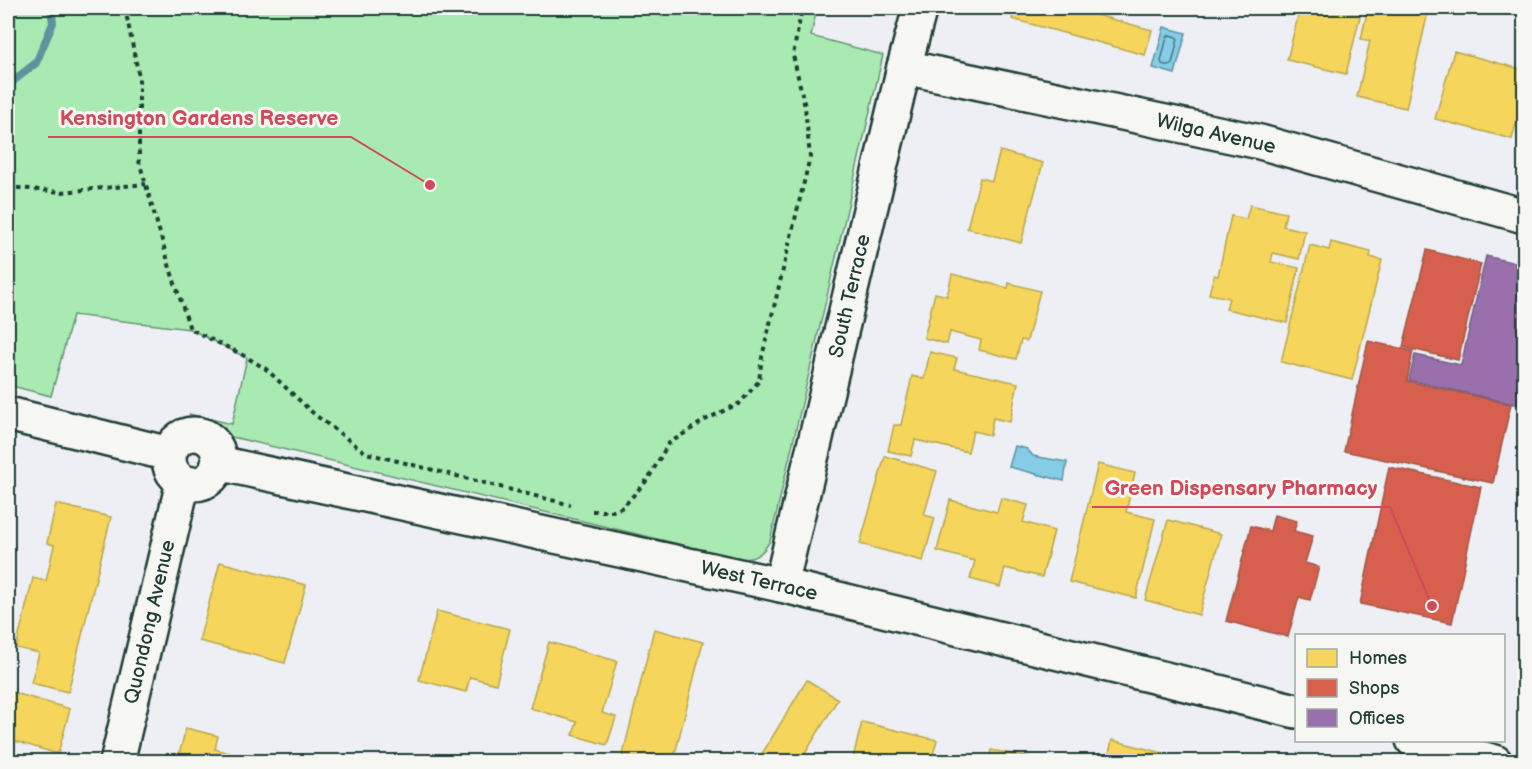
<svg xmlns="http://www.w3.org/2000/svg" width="1532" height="769" font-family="'Balsamiq Sans',sans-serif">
<rect width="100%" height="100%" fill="#edeff4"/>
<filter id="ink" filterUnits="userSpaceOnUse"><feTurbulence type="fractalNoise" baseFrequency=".0167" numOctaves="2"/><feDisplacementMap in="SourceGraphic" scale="12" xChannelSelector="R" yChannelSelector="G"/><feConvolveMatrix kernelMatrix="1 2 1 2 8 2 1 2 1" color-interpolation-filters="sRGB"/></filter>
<g filter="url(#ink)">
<path fill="#a9eab2" stroke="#649473" stroke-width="1.5" d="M8,8H817L811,36L883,55L770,541C762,554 756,559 741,559L228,436L189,414L232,424L247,358L190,329L73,315L51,396L8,385Z"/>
<g fill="#85cce7" stroke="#5c939f" stroke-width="1.5">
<polygon points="1164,27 1186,33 1175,74 1153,68"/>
<polygon points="1015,446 1027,449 1033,456 1067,462 1064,481 1009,467"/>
</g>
<g fill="#f6d55c" stroke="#b6a750" stroke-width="1.5">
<polygon points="1015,8 1087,8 1085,12 1152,30 1145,55 1012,19"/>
<polygon points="1300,8 1328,15 1330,8 1362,8 1346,74 1287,60"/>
<polygon points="1368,8 1429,8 1406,108 1357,97 1370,41 1361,39"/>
<polygon points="1454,51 1524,70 1524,94 1512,139 1435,119"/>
<polygon points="1000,151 1043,163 1021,243 967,228 980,178 992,181"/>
<polygon points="1250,205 1286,213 1283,226 1305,231 1299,259 1273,253 1271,262 1299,268 1287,323 1226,309 1229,298 1209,294 1214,275 1218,276 1231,216 1246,219"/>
<polygon points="1331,242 1371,252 1370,257 1382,260 1352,380 1281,362 1310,245 1329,250"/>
<polygon points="952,274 1008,288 1009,283 1040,291 1027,341 1021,340 1016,359 979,350 981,340 950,332 947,344 924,338 935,293 947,296"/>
<polygon points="930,352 957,358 954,369 1018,383 1010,422 993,418 990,435 973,431 968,452 915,440 911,456 888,451 894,425 901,425 912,376 924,379"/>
<polygon points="885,456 937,471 924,515 935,518 923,561 860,544"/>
<polygon points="1098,464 1135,473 1126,512 1155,519 1136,598 1069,582"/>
<polygon points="1001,498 1028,505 1023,522 1054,531 1042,577 1005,568 1000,587 970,579 975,561 937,551 950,500 997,512"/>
<polygon points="56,504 111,517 68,692 31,683 39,653 16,648 33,578 46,581 54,545 47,543"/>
<polygon points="1168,520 1221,534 1199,615 1145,600"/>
<polygon points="220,562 306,585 285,663 199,641"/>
<polygon points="437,611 510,629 496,684 470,677 466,692 419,680"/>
<polygon points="654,629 703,642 673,762 621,762"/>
<polygon points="549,642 617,661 602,713 616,717 607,745 573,735 577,722 530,708"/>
<polygon points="807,680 838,699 800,762 757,762"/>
<polygon points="8,691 70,709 58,754 8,739"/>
<polygon points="862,722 937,740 931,762 852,762"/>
<polygon points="186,728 218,736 215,749 259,762 177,762"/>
<polygon points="1112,740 1163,753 1161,762 1107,762"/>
<polygon points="991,750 1055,762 989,762"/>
</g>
<g fill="#d6604d" stroke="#9f5646" stroke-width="1.5">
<polygon points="1427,250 1481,264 1458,360 1403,347"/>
<polygon points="1368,341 1413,351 1407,381 1511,404 1493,483 1344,451"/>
<polygon points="1389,467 1481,487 1452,623 1360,604"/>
<polygon points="1274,515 1297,521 1294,531 1313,536 1305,563 1319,567 1310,600 1299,597 1288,637 1226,621 1251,526 1270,531"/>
</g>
<polygon fill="#9970ab" stroke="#746187" stroke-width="1.5" points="1486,256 1524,265 1524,399 1523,406 1409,380 1415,355 1461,365"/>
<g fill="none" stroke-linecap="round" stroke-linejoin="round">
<polygon stroke="#48767c" stroke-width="1.5" points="1170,35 1176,37 1178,39 1172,64 1169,66 1162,64 1161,61 1167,37"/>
<polyline stroke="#5c939f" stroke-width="8" points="8,85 36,63 53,23 51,8"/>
<defs>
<g id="minor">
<polyline points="904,67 1260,142 1524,216"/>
<polyline points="8,414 169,454"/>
<circle cx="194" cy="459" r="25"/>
<polyline points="218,463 781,585 1296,711"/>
<polyline points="781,585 904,67 920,8"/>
<polyline points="1413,740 1495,762"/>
<polyline points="117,762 183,482"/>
</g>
</defs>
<use href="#minor" stroke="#1f3d34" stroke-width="38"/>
<g stroke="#1f3d34" stroke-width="4" stroke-dasharray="4.5 4.5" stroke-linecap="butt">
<polyline points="125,8 139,77 139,161 170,268 190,329 241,354 266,369 314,414 366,453 571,505"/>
<polyline points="8,187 62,192 146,184"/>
<polyline points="592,511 613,511 623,507 648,479 668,444 705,420 740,403 759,381 762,357 810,157 805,107 793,55 802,8"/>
</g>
<use href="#minor" stroke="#f6f6f2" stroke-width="33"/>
</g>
</g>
<g text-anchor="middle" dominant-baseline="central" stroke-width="6" stroke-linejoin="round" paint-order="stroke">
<g font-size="20" fill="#1f3d34" stroke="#f6f6f2">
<text transform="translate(1216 134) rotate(13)">Wilga Avenue</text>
<text transform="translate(850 296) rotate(-77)">South Terrace</text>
<text transform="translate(759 581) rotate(13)">West Terrace</text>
<text transform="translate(150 622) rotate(-77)">Quondong Avenue</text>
</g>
</g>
<path fill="none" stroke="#d1495b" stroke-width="2" d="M430 185L351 137H48M1432 606L1390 507H1092"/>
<g fill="#d1495b" stroke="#f6f6f2" stroke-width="2">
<circle cx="430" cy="185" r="6"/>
<circle cx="1432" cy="606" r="6"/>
</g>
<g font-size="21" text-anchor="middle" font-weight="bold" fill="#d1495b" stroke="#f6f6f2" stroke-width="6" stroke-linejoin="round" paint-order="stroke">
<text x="199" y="125">Kensington Gardens Reserve</text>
<text x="1241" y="495">Green Dispensary Pharmacy</text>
</g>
<rect width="1532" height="769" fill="none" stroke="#f6f6f2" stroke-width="30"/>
<rect x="15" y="15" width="1502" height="739" fill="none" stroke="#1f3d34" stroke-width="2" filter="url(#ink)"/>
<rect x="1295" y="634" width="210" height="108" fill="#f6f6f2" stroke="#a0aca6" stroke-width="1.5"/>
<rect x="1307" y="649" width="30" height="18" fill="#f6d55c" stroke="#a0aca6" stroke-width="1.5"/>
<text x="1349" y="664" font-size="18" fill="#1f3d34">Homes</text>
<rect x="1307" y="679" width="30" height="18" fill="#d6604d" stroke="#a0aca6" stroke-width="1.5"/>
<text x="1349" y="694" font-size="18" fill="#1f3d34">Shops</text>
<rect x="1307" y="709" width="30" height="18" fill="#9970ab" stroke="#a0aca6" stroke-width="1.5"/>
<text x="1349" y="724" font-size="18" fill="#1f3d34">Offices</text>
</svg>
